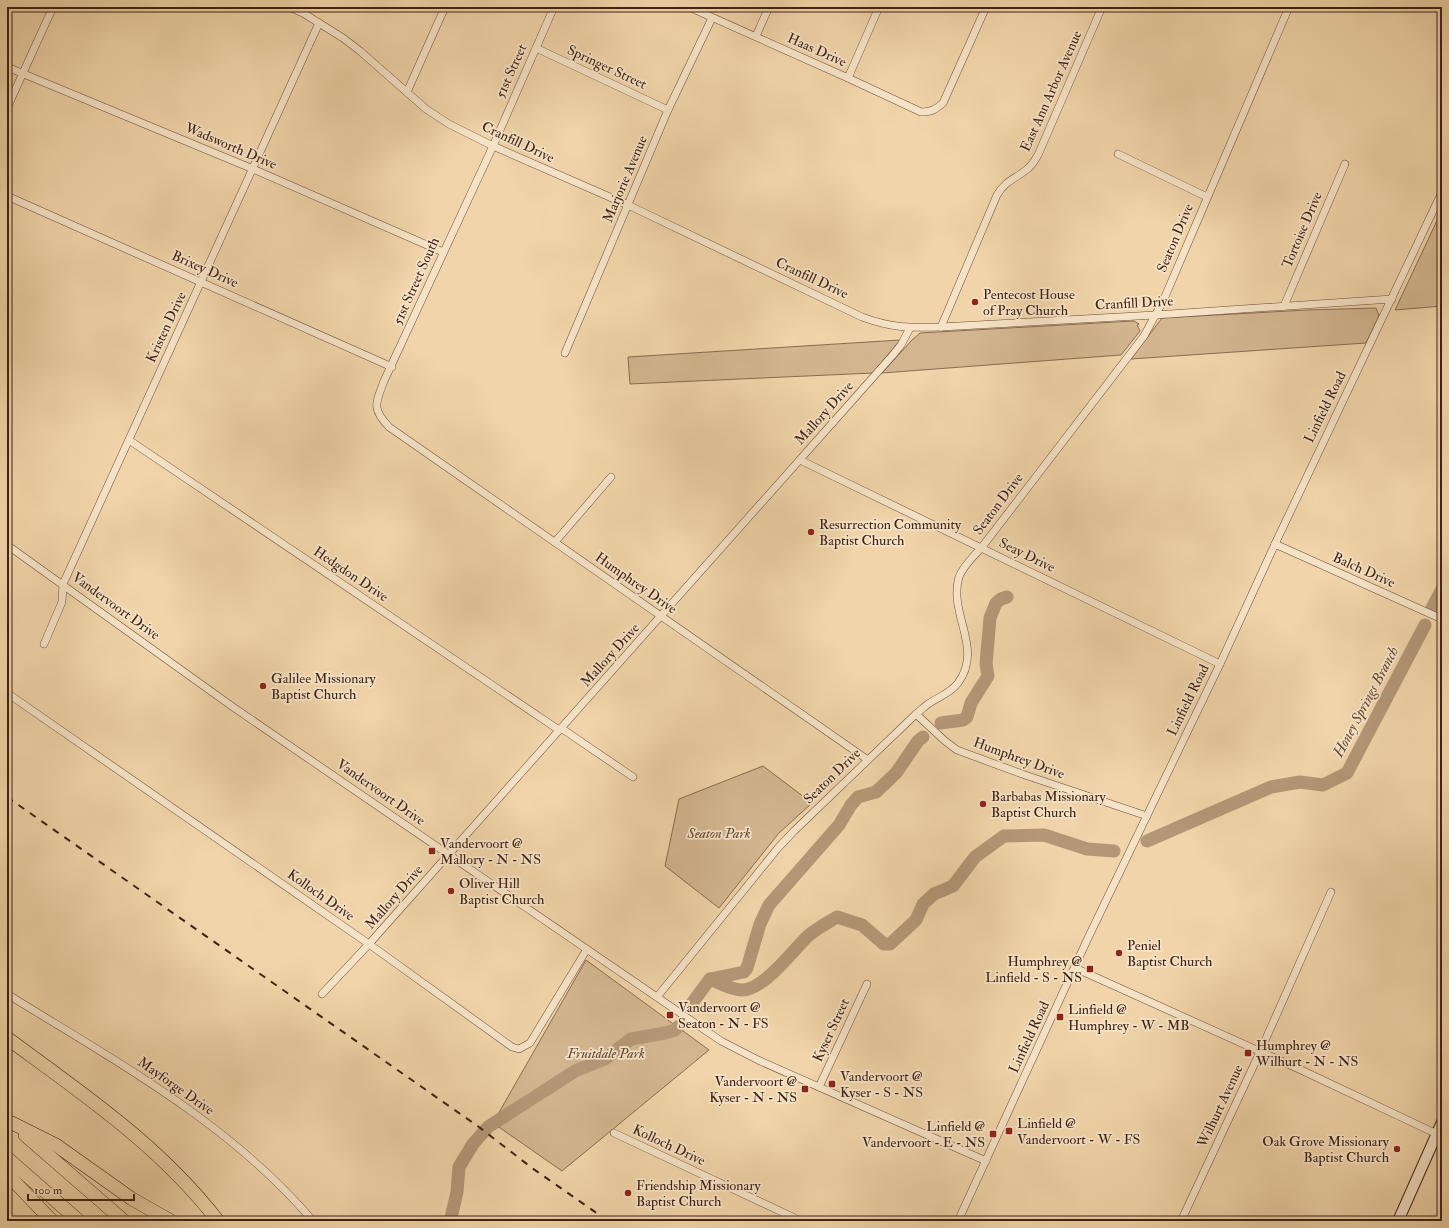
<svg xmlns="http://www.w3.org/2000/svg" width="1449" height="1228" font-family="'IM FELL Double Pica',serif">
<rect width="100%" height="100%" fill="#f1d4a9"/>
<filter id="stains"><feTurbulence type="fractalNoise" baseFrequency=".005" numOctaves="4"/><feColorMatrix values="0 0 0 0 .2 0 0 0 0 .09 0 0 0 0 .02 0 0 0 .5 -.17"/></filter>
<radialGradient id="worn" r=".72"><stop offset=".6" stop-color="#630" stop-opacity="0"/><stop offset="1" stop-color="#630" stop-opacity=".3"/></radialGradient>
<g fill="#d3b690" stroke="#896c52">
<polygon points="1442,210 1442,306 1395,310"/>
<polygon points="1376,308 1379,316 1366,343 1131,359 1162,318 1307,310"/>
<polygon points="1134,321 1139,324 1137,325 1140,331 1121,355 882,373 912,340 920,333"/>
<polygon points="900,340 873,373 630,384 628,357"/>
<polygon points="763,766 812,803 779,833 719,908 665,866 679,799"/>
<polygon points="586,960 709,1050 562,1171 493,1123"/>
</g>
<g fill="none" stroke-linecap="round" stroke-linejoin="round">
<g stroke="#b49777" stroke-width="13">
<polyline points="1432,608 1442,589"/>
<polyline points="941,723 963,720 967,717 971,703 988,676 986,664 990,618 996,603 1001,599 1007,597"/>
<polyline points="1147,841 1271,787 1300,782 1323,785 1347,773 1425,625"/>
<polyline points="710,979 744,972 747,968 760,924 769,905 839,825 851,805 858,797 876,792 896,773 918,741 923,737"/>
<path d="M690,1006L710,979C720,983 731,990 742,990C764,990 793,950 808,936C816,929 827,923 837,917L862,925L884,944H890L916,920L923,904L934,894L953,886L975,857L1004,836L1044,835L1087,849L1114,851"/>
<polyline points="448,1221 451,1218 457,1192 459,1167 473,1144 488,1127 575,1071 605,1059 631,1039 665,1033 675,1030 679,1026"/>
</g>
<defs>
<g id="street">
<path d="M289,7L303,13L343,38L360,51L426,109L449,124L493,146L628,205L862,317C892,328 909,328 941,327L1155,315L1392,299"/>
<path d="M554,7L493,146L384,381C376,403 371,408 389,427L868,760"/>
<path d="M689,7L848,78L921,112C932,112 936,109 943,103L986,7"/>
<polyline points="192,8 192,7"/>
<polyline points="756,36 769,7"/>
<polyline points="536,48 668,110"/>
<polyline points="7,67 253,169 443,252"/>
<polyline points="848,78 879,7"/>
<polyline points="407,92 445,7"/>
<polyline points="7,108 53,7"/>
<polyline points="1118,154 1207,197"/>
<polyline points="7,196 392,367"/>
<polyline points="1284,306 1345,164"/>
<path d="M941,327L997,195C1005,181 1015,179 1026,170C1032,166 1035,160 1038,155L1102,7"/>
<polyline points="565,353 668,110 712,18"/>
<polyline points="129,440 559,730"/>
<polyline points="800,460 1220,664"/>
<polyline points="555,542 611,477"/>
<polyline points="1275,544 1442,619"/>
<polyline points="7,545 233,707 721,1041 758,1060 986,1161"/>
<polyline points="44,644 62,602 63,584 319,23"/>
<polyline points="7,693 369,944 512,1047 519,1049 530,1043 587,949"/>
<polyline points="916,714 945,741 957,750 1022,774 1147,816"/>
<polyline points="561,728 633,777"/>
<polyline points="1075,968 1299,1069 1437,1134"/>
<path d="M7,994C115,1061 230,1123 313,1221"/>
<polyline points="322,994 369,944 892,356 901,345 910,328"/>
<path d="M657,997L778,848L794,831L916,714C920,711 924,707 928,704C938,697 951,693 958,683C984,648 948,614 959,577C963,566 974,556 982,547L1144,336L1164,299L1289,7"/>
<polyline points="819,1087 867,984"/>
<polyline points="614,1133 801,1221"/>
<polyline points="958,1221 1088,938 1220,664 1275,544 1442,192"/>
<polyline points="1181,1221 1260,1052 1331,892"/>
</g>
<polyline id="secondary" points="1398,1221 1442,1122"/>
<g id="highway">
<path d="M7,1038C83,1094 159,1145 218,1221"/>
<polyline points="12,1123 56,1145 132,1199 171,1221"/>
<polyline points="25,1135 124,1221"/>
<polyline points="7,1158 79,1221"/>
<polyline points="7,1174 52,1221"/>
</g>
</defs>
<use href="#street" stroke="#6c4e3a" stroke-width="8"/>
<use href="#secondary" stroke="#3f2215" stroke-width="12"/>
<use href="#highway" stroke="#3f2215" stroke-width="14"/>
<use href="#street" stroke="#f6e3c7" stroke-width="7"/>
<use href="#secondary" stroke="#f6e3c7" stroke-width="10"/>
<use href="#highway" stroke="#f1d4a9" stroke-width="13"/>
<polyline stroke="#3f2215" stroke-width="2" stroke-dasharray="7 7" stroke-linecap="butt" points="7,797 479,1127 532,1168 608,1221"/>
</g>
<g fill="#8f2418" stroke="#f6e3c7" stroke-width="1.5">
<circle cx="975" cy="302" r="4"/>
<circle cx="811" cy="532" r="4"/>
<circle cx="263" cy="686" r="4"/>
<circle cx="983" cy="804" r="4"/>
<rect x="428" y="847" width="8" height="8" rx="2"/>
<circle cx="451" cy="891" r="4"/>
<circle cx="1119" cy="953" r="4"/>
<rect x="1086" y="965" width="8" height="8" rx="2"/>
<rect x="666" y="1011" width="8" height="8" rx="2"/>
<rect x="1056" y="1013" width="8" height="8" rx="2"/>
<rect x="1244" y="1049" width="8" height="8" rx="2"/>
<rect x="828" y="1080" width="8" height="8" rx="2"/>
<rect x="801" y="1085" width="8" height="8" rx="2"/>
<rect x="1005" y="1127" width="8" height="8" rx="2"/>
<rect x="989" y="1130" width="8" height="8" rx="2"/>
<circle cx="1397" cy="1149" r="4"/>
<circle cx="628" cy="1193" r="4"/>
</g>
<g text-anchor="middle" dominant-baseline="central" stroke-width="3.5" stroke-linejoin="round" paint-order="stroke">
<g font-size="14" fill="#3f2215" stroke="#f6e3c7">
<text transform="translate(817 50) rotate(24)">Haas Drive</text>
<text transform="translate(607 67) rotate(25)">Springer Street</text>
<text transform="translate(511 71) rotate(-66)">51st Street</text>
<text transform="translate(1051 91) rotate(-66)">East Ann Arbor Avenue</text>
<text transform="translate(518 142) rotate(25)">Cranfill Drive</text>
<text transform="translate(231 146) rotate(23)">Wadsworth Drive</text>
<text transform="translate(625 179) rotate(-67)">Marjorie Avenue</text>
<text transform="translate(1302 230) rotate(-67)">Tortoise Drive</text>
<text transform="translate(1175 238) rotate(-67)">Seaton Drive</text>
<text transform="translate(205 269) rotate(24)">Brixey Drive</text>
<text transform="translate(812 278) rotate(25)">Cranfill Drive</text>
<text transform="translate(416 281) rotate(-66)">51st Street South</text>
<text transform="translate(1134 303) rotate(-3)">Cranfill Drive</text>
<text transform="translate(166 327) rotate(-65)">Kristen Drive</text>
<text transform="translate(1325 407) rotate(-64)">Linfield Road</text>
<text transform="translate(824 413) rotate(-48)">Mallory Drive</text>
<text transform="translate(998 504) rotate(-53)">Seaton Drive</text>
<text transform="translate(1027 555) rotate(26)">Seay Drive</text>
<text transform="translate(1364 570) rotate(24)">Balch Drive</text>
<text transform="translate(351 574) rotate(34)">Hedgdon Drive</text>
<text transform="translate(636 583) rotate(35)">Humphrey Drive</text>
<text transform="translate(116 606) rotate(36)">Vandervoort Drive</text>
<text transform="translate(610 655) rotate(-48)">Mallory Drive</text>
<text transform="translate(1188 700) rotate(-64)">Linfield Road</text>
<text transform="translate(1019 758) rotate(20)">Humphrey Drive</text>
<text transform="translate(832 776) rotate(-44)">Seaton Drive</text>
<text transform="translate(381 792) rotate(35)">Vandervoort Drive</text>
<text transform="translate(321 895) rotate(35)">Kolloch Drive</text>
<text transform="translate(394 897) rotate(-49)">Mallory Drive</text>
<text transform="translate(831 1030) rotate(-65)">Kyser Street</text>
<text transform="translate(1029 1037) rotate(-65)">Linfield Road</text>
<text transform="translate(176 1086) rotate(35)">Mayforge Drive</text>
<text transform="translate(1220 1106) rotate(-65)">Wilhurt Avenue</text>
<text transform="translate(669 1145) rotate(25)">Kolloch Drive</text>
</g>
<g font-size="14" fill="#3f2215" stroke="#f6e3c7" text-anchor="start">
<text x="983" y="294">Pentecost House<tspan x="983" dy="16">of Pray Church</tspan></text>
<text x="819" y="524">Resurrection Community<tspan x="819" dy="16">Baptist Church</tspan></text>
<text x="271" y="678">Galilee Missionary<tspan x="271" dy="16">Baptist Church</tspan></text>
<text x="991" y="796">Barbabas Missionary<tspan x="991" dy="16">Baptist Church</tspan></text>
<text x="440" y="843">Vandervoort @<tspan x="440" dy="16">Mallory - N - NS</tspan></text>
<text x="459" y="883">Oliver Hill<tspan x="459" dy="16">Baptist Church</tspan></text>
<text x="1127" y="945">Peniel<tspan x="1127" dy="16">Baptist Church</tspan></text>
<text x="1082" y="961" text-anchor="end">Humphrey @<tspan x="1082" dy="16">Linfield - S - NS</tspan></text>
<text x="678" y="1007">Vandervoort @<tspan x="678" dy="16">Seaton - N - FS</tspan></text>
<text x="1068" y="1009">Linfield @<tspan x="1068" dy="16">Humphrey - W - MB</tspan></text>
<text x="1256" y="1045">Humphrey @<tspan x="1256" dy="16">Wilhurt - N - NS</tspan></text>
<text x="840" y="1076">Vandervoort @<tspan x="840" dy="16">Kyser - S - NS</tspan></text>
<text x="797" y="1081" text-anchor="end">Vandervoort @<tspan x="797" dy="16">Kyser - N - NS</tspan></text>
<text x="1017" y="1123">Linfield @<tspan x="1017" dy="16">Vandervoort - W - FS</tspan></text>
<text x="985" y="1126" text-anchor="end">Linfield @<tspan x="985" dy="16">Vandervoort - E - NS</tspan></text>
<text x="1389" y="1141" text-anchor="end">Oak Grove Missionary<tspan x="1389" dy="16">Baptist Church</tspan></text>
<text x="636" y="1185">Friendship Missionary<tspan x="636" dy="16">Baptist Church</tspan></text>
</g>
<g font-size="14" font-style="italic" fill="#644734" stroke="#f6e3c7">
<text x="719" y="833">Seaton Park</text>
<text x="606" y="1053">Fruitdale Park</text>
</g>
<g font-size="15" font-style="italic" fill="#624532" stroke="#f6e3c7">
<text transform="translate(1366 702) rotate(-62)">Honey Springs Branch</text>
</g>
</g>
<rect width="1449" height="1228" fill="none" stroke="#f1d4a9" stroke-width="24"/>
<rect x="8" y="8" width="1433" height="1212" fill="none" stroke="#3f2215" stroke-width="2"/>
<rect x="12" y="12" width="1425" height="1204" fill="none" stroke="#3f2215"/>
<path d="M28 1194v6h106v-6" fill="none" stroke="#3f2215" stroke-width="2"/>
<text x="34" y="1194" font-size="12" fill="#3f2215" stroke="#f6e3c7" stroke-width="3" paint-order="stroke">100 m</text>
<rect width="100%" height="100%" filter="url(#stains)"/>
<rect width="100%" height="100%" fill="url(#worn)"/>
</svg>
